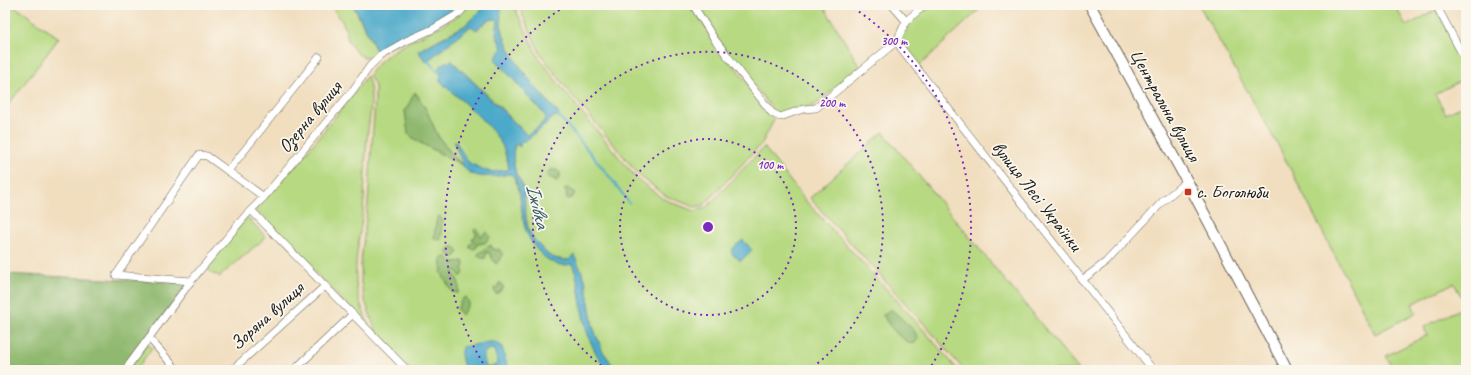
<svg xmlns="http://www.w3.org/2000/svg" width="1471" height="375" font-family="Caveat,sans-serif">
<rect width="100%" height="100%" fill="#fbf7ec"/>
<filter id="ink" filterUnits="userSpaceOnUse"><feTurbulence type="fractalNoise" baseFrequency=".025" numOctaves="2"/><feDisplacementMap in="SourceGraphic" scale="8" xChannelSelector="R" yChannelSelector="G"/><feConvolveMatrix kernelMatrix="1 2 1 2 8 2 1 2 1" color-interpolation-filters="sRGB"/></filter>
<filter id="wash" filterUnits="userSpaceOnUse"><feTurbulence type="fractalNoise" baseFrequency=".012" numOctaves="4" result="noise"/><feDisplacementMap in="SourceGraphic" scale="16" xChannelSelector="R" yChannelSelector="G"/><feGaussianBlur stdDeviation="0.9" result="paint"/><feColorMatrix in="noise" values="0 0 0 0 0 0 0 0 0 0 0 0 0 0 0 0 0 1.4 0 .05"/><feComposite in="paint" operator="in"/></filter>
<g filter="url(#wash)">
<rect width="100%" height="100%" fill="#f1debf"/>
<g fill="#b6d981" stroke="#697a4e" fill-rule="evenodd">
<polygon points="5,5 13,5 59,38 5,109"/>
<polygon points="330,5 353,5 377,53 381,45 405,38 393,44 370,57 363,57 356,52 348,40 346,30 342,21"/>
<path d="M471,5H487L464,26L421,49L426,62L472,25L477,30C483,25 487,18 496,19L498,21L496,34L502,48L498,53L546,117L542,124L527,135L501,108L451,60L442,72L440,81C459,99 489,122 502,144C506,151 506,161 509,168L507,170L492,172L487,171L469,163C463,157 461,148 455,141L454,143L464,166L496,176L510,174L513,175L520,193L524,224L539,252L557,264H572C579,278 578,292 582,307C587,326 595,345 602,363L608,370H410L378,337L364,298L361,283V261L368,202L375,100V86L369,75C386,46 433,34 459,15C463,12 467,8 471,5ZM415,92C425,105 429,122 438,136C445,147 454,155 462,165L419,142L408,134Z"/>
<path d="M502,5H516V10L537,55L564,91L637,179L663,199L694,211L706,208L764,147L805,200L921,327L958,370H616L614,368L602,350L593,327L585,279L569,260C555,259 549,258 540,246C537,243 534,240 532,237C523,222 527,201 522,185C521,181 518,178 516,174C514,166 511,152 515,144L520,146V143L528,139L537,131L548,123L554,116L559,114C536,88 492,43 502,5Z"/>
<polygon points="520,5 690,5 774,120 762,143 704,205 695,207 666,196 640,176 567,89 540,53 520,9"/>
<polygon points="695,5 823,5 860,67 815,105 781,115 774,111 717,38"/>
<path d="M928,5H984L918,67C914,61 903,50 901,44C896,28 918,13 928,5Z"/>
<polygon points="1199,5 1395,5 1406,26 1436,10 1459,52 1466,68 1466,78 1435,94 1446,114 1466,104 1466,370 1394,370 1386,356 1427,335 1424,327 1466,306 1454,283 1412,304 1416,313 1375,334 1280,149"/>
<path d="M367,76C375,97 369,118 367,139C365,160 365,180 364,200C362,228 354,255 356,282C357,299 365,314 370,329L255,210C295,168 331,123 367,76Z"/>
<polygon points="883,132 1079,370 964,370 924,324 810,198"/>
<polygon points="247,217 266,237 219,277 216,274 214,275 207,268 199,278 198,278"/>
<polygon points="146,345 149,345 152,348 136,370 128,370"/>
</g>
<g fill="#90b96f" stroke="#566a46">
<polygon points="415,92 426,109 438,136 452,155 464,166 419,142 408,134 405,111"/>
<polygon points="550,170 557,170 560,173 560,178 556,181 552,178 548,177 547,175"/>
<polygon points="567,188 575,193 572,198 567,199 566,197 567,194 564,189"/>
<path d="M440,216L443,221C440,227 443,235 440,240L435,239L434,237L437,217Z"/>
<polygon points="476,228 481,236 485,233 487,232 490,237 485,243 477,244 476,248 473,249 469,246 470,244 474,242 472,238 475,237 476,234 474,230"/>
<polygon points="491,245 493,249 495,250 499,249 503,255 496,264 488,252 486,252 486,256 484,259 478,255 480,252 483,251 484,249"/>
<circle cx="453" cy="252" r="5"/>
<path d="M445,256L453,262L463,261L464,265L462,269L464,272L462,276H460L456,270L453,272C458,280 461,284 458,293L452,292L441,272L442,270C440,264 439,260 445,256Z"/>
<polygon points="5,274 188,283 122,370 5,370"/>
<polygon points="499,283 501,283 504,288 497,294 495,293 494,288 497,288"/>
<polygon points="466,297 469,303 462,315 457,309 462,299"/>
<path d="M891,309L914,330L918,339L914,344C900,340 890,328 883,315Z"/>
</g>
<g fill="#4ca9ca" stroke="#346273" fill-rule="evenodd">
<path d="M353,5H464C439,28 405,36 377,53L372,41Z"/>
<path d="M487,5H502C492,43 536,88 559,114L556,117L554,116L548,123L529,138L527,140H526L520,143V147L516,144C511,151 514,166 516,174C518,178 521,181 522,185C527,201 523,222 532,237C534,240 537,243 540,246C548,257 555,260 569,260L574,255L585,279L593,327L602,350L616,370H608C592,353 584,327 581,304C579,290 578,277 572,264C567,265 561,266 556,264C541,258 527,240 524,224C520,207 522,190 513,175L510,174C496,176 473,181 464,167C460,159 458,151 454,143L455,141L469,163L487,171L492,172L507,170L509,168C506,161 506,152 502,145C491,124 458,98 440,81L442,72L438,68L446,61L448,63L451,60L527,135C534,130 543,125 546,117L544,114L495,59L502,48L496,34L498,21L496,19L488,20L476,30L471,26L426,62L418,51L464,26Z"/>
<polygon points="743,240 752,250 741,261 733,255 731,251 735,246"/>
<path d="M489,342H495L502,347L507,365L506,369L465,370C463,363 459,354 462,347ZM489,349L494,350L498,364L488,368L486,367L483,354Z"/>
</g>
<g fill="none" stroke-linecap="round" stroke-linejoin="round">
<g stroke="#4ca9ca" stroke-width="2">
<polyline points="500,14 501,5"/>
<polyline points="426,59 442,76"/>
<path d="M557,114C582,143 607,171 629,203"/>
</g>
</g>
</g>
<g filter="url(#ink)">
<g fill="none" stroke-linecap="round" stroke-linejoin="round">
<defs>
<g id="street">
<polyline points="693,5 715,40 772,113 780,117 803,109 816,108 897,41"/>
<polyline points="892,5 906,21 897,41 901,48 1153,370"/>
<polyline points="1436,5 1466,61"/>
<polyline points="906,21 925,5"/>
<polyline points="228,171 319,57"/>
<polyline points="252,211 407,370"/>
<polyline points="116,275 199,155 207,156 264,197"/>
<polyline points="116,275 191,281"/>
<polyline points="1082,280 1106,262 1164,200 1187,181"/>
<polyline points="149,338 177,370"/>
<polyline points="125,370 191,281 246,215 264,197 353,90 370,66 380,56 406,41 433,29 458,14 467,5"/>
<polyline points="232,370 325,286"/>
<polyline points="294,370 353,314"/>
</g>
<polyline id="secondary" points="1090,5 1187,181 1287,370"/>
</defs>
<use href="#street" stroke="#676055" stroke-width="8"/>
<use href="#secondary" stroke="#676055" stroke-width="12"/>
<use href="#street" stroke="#fff" stroke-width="7"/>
<use href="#secondary" stroke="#fff" stroke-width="10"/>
</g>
</g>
<g fill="none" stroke="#7b2cbf" stroke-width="2" stroke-dasharray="2 4">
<circle cx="708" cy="227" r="88"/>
<path d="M606 369A175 175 0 1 1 810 369"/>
<path d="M486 368A263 263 0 0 1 567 5M849 5A263 263 0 0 1 930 368"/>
</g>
<rect fill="#c8321e" stroke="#fbf7ec" stroke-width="1.5" x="1184" y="188" width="8" height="8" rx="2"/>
<g text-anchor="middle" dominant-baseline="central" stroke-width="3.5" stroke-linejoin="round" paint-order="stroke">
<g font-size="19" fill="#1c1c1c" stroke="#fbf7ec">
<text transform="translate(1165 105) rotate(61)">Центральна вулиця</text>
<text transform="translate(310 117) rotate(-50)">Озерна вулиця</text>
<text transform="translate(1037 196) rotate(52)">вулиця Лесі Українки</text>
<text transform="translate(267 316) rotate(-42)">Зоряна вулиця</text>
</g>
<g font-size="19" fill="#1c1c1c" stroke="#fbf7ec" text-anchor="start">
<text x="1196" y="192">с. Боголюби</text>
</g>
<g font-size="20" font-style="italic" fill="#325b6a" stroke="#fbf7ec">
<text transform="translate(538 206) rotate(76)">Іжівка</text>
</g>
</g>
<circle cx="708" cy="227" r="6" fill="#7b2cbf" stroke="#fbf7ec" stroke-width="2"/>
<g font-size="12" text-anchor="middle" font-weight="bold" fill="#7b2cbf" stroke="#fbf7ec" stroke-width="3.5" stroke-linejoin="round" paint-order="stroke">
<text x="894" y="45">300 m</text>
<text x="832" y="107">200 m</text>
<text x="770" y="169">100 m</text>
</g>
<rect width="1471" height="375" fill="none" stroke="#fbf7ec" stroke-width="20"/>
</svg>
